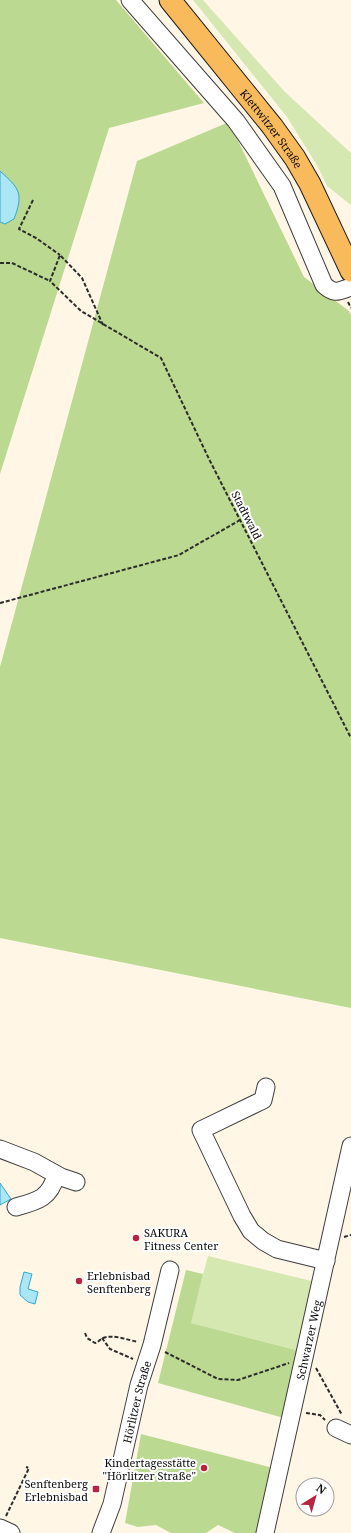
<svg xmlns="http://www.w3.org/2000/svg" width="351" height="1533" font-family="'Noto Serif',serif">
<rect width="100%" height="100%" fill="#fff6e6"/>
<g fill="#d6e8b1">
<polygon points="193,0 203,0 284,91 351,153 351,205 327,186 318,167 287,117"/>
<polygon points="208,1256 316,1282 300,1351 190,1323"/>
</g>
<g fill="#bcd991">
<polygon points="0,0 116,0 204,103 109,128 0,474"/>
<polygon points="229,122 304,277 349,311 351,315 351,1008 0,938 0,667 137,161"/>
<polygon points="186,1270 203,1274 191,1323 300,1351 284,1418 158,1383"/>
<polygon points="141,1434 273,1468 259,1533 235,1533 218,1525 206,1533 171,1533 156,1525 138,1527 125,1523"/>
</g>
<g fill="#abe6f6" stroke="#32a8cd">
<path d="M0,171C19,188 24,193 14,219L5,224L0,222Z"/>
<polygon points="0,1183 11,1199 0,1205"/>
<polygon points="24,1272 32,1274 28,1289 38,1292 35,1304 28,1302 20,1295 20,1287"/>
</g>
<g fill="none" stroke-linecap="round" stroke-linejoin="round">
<defs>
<g id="minor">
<path d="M130,0L236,121L282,186L324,285C335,295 339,291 351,287"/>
<polyline points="266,1087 263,1100 201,1130 242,1216 251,1231 263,1241 277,1249 326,1261"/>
<polyline points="0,1149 34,1162 61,1177 76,1182"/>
<path d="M16,1207C38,1201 50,1198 56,1175"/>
<polyline points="336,1428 351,1435"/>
<polyline points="0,1528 11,1533"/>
<path id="s1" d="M101,1533L112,1504L139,1385L152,1345L170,1270"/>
<path id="s2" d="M265,1533L351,1146"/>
</g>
<g id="major">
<path id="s3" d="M170,0L272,126L295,158L310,184L351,271"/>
</g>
</defs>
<use href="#minor" stroke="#3d3d3d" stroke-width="19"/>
<use href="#major" stroke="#1b1b1b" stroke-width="23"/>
<g stroke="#2c2c2c" stroke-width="2" stroke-dasharray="4 2" stroke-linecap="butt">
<polyline points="33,200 19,229 36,238 60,255"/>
<polyline points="0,263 12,263 50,281"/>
<polyline points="348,302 351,308"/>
<polyline points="103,325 82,278 60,255 50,281 81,311 161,358 209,459 351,738"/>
<polyline points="0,603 179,555 240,520"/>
<polyline points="344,1237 351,1235"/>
<path d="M85,1333L87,1338L95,1343C99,1342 99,1340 103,1338C113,1334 128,1340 138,1342"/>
<polyline points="102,1338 110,1349 133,1359"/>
<polyline points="165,1352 218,1379 238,1380 289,1363"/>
<polyline points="316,1368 342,1415"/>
<polyline points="306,1413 320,1415 325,1420"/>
<polyline points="6,1516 29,1468 26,1467"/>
</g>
<use href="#minor" stroke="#fff" stroke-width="17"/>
<use href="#major" stroke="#f9ba5c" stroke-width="21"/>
</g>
<g fill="#b92342" stroke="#fff" stroke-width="1.5">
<circle cx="136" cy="1238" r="4"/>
<circle cx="79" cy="1281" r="4"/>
<circle cx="204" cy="1468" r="4"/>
<rect x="92" y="1485" width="8" height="8" rx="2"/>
</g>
<g text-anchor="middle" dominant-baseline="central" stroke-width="4" stroke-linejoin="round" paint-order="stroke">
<g font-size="11" fill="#0a0a0a" stroke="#fff">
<text stroke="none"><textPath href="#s3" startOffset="164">Klettwitzer Straße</textPath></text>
<text transform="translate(247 515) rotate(63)">Stadtwald</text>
<text stroke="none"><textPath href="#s2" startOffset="198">Schwarzer Weg</textPath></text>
<text stroke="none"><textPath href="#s1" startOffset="136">Hörlitzer Straße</textPath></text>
</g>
<g font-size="11" fill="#0a0a0a" stroke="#fff" text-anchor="start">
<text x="144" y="1232">SAKURA<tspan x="144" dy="13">Fitness Center</tspan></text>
<text x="87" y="1275">Erlebnisbad<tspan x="87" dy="13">Senftenberg</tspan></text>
<text x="196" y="1462" text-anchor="end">Kindertagesstätte<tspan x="196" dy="13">"Hörlitzer Straße"</tspan></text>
<text x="88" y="1483" text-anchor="end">Senftenberg<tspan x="88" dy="13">Erlebnisbad</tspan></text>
</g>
</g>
<g transform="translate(315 1497) rotate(37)"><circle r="19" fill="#ffffff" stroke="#9d9d9d"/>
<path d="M0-3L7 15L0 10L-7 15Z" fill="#b92342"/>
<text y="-6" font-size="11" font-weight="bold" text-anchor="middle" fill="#0a0a0a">N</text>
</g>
</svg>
